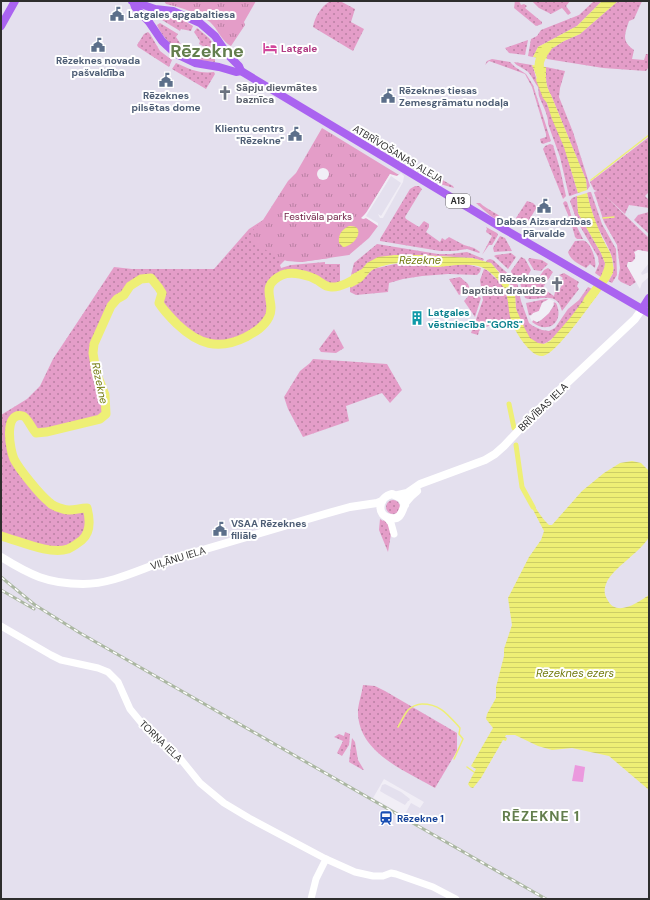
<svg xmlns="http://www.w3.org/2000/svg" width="650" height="900" font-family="'DM Sans',sans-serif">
<defs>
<pattern id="grass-dots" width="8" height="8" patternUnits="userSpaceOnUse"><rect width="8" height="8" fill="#e49dc8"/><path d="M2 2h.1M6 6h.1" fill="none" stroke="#b980a3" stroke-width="1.8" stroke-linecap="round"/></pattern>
<pattern id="park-tufts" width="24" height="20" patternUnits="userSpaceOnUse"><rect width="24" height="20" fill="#e49dc8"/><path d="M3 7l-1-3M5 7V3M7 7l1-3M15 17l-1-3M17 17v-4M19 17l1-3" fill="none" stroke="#b980a3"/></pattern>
<pattern id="water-rules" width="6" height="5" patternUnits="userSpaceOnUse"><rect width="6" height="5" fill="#eeef75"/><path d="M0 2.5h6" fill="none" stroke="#cccd66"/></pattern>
</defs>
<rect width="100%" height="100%" fill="#e4e0ee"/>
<g fill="url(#grass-dots)">
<path d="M330,1H340L355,9L351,22L364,29L353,51L313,27C315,16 321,7 330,1Z"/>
<polygon points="515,1 519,1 521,5 524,4 527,6 525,8 542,22 542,24 536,26 514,8"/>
<polygon points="532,1 570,1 566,6 571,13 568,15 562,8 551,14 539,8"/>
<polygon points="594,1 602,1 577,26 538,47 533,57 528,56 531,39 537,36 541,30 579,15"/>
<path d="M618,1H642L634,19L629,21C625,34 621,41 634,50L632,59L644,60L646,54H649L648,68L646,71L603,68L547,59L546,54L548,51L564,41L580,34Z"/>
<polygon points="163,15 183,20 193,26 191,31 181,29 180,31 162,20"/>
<path d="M160,23L178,34L176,37L182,46L179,51C169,43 162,36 157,25Z"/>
<polygon points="197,28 209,38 220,53 217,54 199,44 200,41 194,32"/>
<polygon points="148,32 150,34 160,51 172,60 169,67 138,47 137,45 144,34"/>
<polygon points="528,40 525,55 509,53 505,48"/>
<polygon points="197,47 215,58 215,62 197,60 182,53 185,48 196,49"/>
<polygon points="492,59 510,62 515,67 526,74 533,85 551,141 543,144 541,143 540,139 546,137 546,134 532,87 525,74 489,61 485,65 487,61"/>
<path d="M514,62L532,65C535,71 535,77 538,82C547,103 555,124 564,146C569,161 573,178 578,193L570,196H569L560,157L548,124C549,116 542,104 539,96C538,93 539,90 538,87C535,83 532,77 529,73C525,68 517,67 514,62Z"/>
<path d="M176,63C189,69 200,74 214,72L215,74L206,89L172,69Z"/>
<path d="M546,67L565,71L560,88L559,97L573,132L590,186L587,190L586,180L551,95C545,85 546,78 546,67Z"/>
<polygon points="649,137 649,192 645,196 649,200 649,208 629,205 625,214 603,194 649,238 649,252 638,250 635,254 635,259 632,262 628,262 627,266 636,282 630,286 621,282 618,279 620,268 617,245 604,222 594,192 597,191 594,190 590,182"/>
<polygon points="550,144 553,145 560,169 566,196 563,199 543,149 545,146"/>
<polygon points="427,171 453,186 454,188 440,184 423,174"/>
<polygon points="415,186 419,186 422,189 405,217 406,219 419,227 424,221 429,224 429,227 426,232 440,242 442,238 445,240 449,237 464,245 474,248 480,252 479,253 467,249 454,251 440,251 380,241 380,239 410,189"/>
<path d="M589,192H591L602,224L616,249L617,275L612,283L608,281C623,266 604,241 597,226C593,215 589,204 587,193Z"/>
<polygon points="577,196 578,213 601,253 605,263 604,273 602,278 595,273 599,264 598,257 577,221 570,201 572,198"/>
<polygon points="527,201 533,203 537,207 526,225 516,220 516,218"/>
<polygon points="565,201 567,202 573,221 574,221 583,239 577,239 575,237 571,222 563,203"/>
<path d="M476,203H480C487,210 501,214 505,222C494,221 484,210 476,203Z"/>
<polygon points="649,212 649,234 634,220 638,215"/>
<polygon points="263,220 330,258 301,262 285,260 280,265 281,268 291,265 325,262 325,264 340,264 340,286 331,287 324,285 304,275 285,274 278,278 270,286 268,292 272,306 268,318 253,333 224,343 201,341 178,325 159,303 162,293 151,279 144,278 130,286 124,295 117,299 111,306 94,344 93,353 96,372 105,395 106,414 100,419 46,432 36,433 29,417 15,413 7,423 9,456 34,491 49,508 73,514 73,511 87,508 84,539 61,550 45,549 1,533 1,415 27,399 40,386 53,359 114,267 132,269 214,269 249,229"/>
<polygon points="486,227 497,233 498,235 492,245 489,245 482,255 492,236 486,232 487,229"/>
<polygon points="500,236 505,238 512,251 494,252 493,248"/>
<path d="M575,241C578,241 582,240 585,241C592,245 597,262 595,268L590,264L586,268C579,264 570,260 568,252Z"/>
<polygon points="377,244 438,254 450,254 467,252 484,259 483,261 472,258 455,257 419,255 395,255 367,263 363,269 351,275 354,263"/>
<polygon points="511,253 516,257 508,269 494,256 496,255"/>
<polygon points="521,257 525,259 531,270 527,277 519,278 512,274 511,271"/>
<polygon points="529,258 542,260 548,264 541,271 534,270 528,260"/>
<path d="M490,259L493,260L517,282L521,301L529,323L533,326L542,330L549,331L555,328L568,309L579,300L588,287L592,289C585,299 554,343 543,344C539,345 532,341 529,338C525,334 516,313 516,307C515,301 516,295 513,289C508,279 498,272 491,263L486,262L487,260Z"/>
<polygon points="409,263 435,267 466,264 481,268 480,272 477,275 448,274 422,276 403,279 389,283 388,292 356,295 350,292 350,288 361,281 373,269 395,264"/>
<path d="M548,268L553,272L544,286V289L554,296L556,288L559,290L564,282L561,280L563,278L559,275L564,273L579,282L577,286L579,289L562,311C561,309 560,304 558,302C551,294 537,300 528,299L525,298L520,283L521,281L537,280L544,270Z"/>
<path d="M484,269C488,270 490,273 493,276C496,279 499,280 501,283C511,295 508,314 514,328L513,330L511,329L505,321L501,319L496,325L492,324L485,328H482L479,331L478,335L471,333L483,300L480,280Z"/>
<polygon points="460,277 468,284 470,289 459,295 449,279"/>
<polygon points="472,292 481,298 475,317 464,301"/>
<polygon points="546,299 549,300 543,302 539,311 529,316 526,303"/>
<path d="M553,302L556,303C565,322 548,335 532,322L533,320L537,322C545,318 550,312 554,305Z"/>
<polygon points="334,329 344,348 336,353 321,352 319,349"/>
<polygon points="313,359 387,364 402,390 390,403 382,393 346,406 349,421 303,437 288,409 284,397 300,371 310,363"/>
<circle cx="393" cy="507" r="7"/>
<polygon points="380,519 383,521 385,519 388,521 391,534 388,552 379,530"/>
<path d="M363,685L375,686L385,691L457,733V751L435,788C404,770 356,752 358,709C359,701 362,693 363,685Z"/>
<polygon points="345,732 350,734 349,745 342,756 337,753 343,741 334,737 339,734 344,736"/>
<polygon points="352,738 355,742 358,760 364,770 363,770 349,762"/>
</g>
<g fill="url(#park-tufts)">
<path d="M164,1H256L244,22L245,25L231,46C223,43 217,28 210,22C196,12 182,8 166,4Z"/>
<polygon points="322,128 399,175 395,177 390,174 364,216 363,219 366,218 377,224 378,226 369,238 349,255 301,262 287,261 279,258 248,239 254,229 263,220 288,181 296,173"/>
</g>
<polygon fill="#eb99de" points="575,765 585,767 583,782 572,781"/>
<g fill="#f1eef6" fill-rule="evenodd">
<circle cx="323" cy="174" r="6"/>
<polygon points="401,173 404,176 403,182 383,218 380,218 378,214 381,216 401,183 391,176 366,216 378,223 378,226 366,218 363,219 361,218 367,212 390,174 397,176"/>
<polygon points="638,250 649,252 649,263 641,273 642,275 649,272 649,277 642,283 640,289 627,266 628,262 632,262 635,259 636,256 634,252"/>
<polygon points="549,299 554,301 553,306 549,313 541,320 537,322 533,320 532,322 529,315 531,316 533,313 539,311 542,303"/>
<path d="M384,779L424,802L420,808L411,803L404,816L373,798ZM385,784L401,792L410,799L409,801H408L405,805L385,794L380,791L382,785Z"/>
</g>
<g fill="url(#water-rules)">
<polygon points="602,1 618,1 580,34 564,41 548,51 546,54 547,59 533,57 538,47 577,26"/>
<path d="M532,65L546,67C546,78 545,85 551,95L586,180L587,190L578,193L564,147L552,119L547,103L543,98L536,80L537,77Z"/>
<path d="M587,193C590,207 595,221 601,235C608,251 614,253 613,273L608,281L602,278L604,273L605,263L601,253L578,213L577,196Z"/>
<path d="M349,226C367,225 356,246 343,247L339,243C338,235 341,230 349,226Z"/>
<path d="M395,255H419L472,258L491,263L512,288L515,294L516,309L525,329L530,338L538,343L544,344L550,341L570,318L592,289L599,293C590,305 556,354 543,356C531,358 514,331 511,320C508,310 509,300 505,290C503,285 492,273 487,270C475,261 450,266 437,267C428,267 419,264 410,263C398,262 384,265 374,269C368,272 366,278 361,282C358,284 354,286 350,288L351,275L362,269L367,263L378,257Z"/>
<path d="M632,461L641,463L649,471V537C639,554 612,568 606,584C604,589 604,594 607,599C616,618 637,603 649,595V790L609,756L572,748L552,750L538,746L515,735H506L505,737L507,738L506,741L503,740L481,778L473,788L470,787L468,784L476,769L471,766L493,728L486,719L487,714L496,698V687L504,656V649L512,625L508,598L529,557L541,540L544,531L529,502L531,501C537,509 541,518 549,525H552L582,491L604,473L620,463Z"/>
</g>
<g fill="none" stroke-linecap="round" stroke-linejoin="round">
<g stroke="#eeef75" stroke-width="1.5">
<polyline points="591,180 649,135"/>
<polyline points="603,218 614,217"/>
<path d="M398,727C401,722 404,715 408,710C411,707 417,704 422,704C441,704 448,715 460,728L459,734L463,739L454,759"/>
<polyline points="467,767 474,772"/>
</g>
<g stroke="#eeef75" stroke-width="5">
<polyline points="509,404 514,428"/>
<polyline points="516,445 522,487 533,507"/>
</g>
<g stroke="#eeef75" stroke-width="9">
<path d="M541,76C537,66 540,56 547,48"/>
<polyline points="588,300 605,278 609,268"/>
<path d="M1,536C20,541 49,555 68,549C73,547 78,543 82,540C91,532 90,519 87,508C78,508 71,512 63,509C58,508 53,506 49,502C40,495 19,469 14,459C10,450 3,411 23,416C27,417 32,429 36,433L46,432L100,419L106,414L105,395L96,372L93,353L94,344L111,306L117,299L124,295L130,286L141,279L151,278L159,288L162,293L159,303C164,311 170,317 177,324C198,344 218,351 246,337C255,332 264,327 269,317C277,301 257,287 282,275C292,271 308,275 317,280C322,283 325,287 331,287C340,288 354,280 361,275"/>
</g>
<g stroke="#fff" stroke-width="7">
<polyline points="386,517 391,523 394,534"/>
<polyline points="1,626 51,655 61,660 98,668 108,672 118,682 130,709 144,726 179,757 200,783 224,803 249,818 326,859 355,872 373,876 383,876 391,873 396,874 433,887 456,899"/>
<polyline points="311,899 316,879 326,859"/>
</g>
<g stroke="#fff" stroke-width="8">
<polyline points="398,495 407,493 420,484 485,460 495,454 504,446 534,414 635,319 642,309"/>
<path d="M405,505L401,498L392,494C378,497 376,516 390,518C402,521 402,509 406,502C409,498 413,494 417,491"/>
<path d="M1,557C30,575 48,584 83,584C112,584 138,570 165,561C218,545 272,530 325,514L350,507L377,503L382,501"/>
</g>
<g stroke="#aa63f0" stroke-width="8">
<polyline points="132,1 155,9 173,11 200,23 215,36 228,55 239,66 241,71 504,229 649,313"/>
<polyline points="133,1 135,7 149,22 162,41 176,54 195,63 219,67 236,72 241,71"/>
<polyline points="1,26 15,1"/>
<polyline points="642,309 649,298"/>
</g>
<defs>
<g id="rail">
<polyline points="1,577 35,605 80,633 546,899"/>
<polyline points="1,590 34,609"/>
</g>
</defs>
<use href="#rail" stroke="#abb7a2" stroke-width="3"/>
<use href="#rail" stroke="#fff" stroke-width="1.5" stroke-dasharray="4.5" stroke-linecap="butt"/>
</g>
<defs>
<symbol id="civic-bare" viewBox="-9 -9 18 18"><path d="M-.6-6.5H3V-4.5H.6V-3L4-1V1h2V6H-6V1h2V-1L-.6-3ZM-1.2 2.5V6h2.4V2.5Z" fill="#5c6f8a" stroke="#fff" stroke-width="2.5" paint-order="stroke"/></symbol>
<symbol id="hotel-bare" viewBox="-9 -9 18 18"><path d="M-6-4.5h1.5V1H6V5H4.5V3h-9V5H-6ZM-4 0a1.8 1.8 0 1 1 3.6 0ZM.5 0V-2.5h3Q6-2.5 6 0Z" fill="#d1479c" stroke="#fff" stroke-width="2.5" paint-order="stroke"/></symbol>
<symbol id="church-bare" viewBox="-9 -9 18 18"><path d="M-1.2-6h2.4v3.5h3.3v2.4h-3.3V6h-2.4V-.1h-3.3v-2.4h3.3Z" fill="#6b7280" stroke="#fff" stroke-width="2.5" paint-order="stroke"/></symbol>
<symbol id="building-bare" viewBox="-9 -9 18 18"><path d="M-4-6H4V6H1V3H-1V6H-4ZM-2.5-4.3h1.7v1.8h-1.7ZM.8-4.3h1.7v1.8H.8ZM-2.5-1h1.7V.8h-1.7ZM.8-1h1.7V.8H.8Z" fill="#0f9aa8" stroke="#fff" stroke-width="2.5" paint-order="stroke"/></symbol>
<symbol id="station-bare" viewBox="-9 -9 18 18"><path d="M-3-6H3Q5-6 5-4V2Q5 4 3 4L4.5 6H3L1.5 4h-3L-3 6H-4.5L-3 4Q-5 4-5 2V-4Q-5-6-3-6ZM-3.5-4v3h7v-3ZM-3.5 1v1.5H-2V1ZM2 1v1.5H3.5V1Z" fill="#1a4fb4" stroke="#fff" stroke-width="2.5" paint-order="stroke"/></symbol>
</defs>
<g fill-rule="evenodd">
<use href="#civic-bare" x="107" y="4" width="20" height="20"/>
<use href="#civic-bare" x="88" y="35" width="20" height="20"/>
<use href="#hotel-bare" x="260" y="38" width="20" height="20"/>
<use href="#civic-bare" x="156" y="70" width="20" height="20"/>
<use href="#church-bare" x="215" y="83" width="20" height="20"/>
<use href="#civic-bare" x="378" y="86" width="20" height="20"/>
<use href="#civic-bare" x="285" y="124" width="20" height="20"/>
<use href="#civic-bare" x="534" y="196" width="20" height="20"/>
<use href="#church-bare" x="547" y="274" width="20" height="20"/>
<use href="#building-bare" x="407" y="308" width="20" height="20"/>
<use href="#civic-bare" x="210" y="519" width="20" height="20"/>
<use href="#station-bare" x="376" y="808" width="20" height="20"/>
</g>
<g text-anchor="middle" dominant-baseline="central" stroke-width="4" stroke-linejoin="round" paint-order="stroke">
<rect fill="#fff" stroke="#6c6c6c" stroke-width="1" x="446" y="194" width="24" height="14" rx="3"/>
<g font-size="9" font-weight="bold" fill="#2d2d2d">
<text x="458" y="201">A13</text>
</g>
<g font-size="10" font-weight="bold" fill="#4e5e75" stroke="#fff" text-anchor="start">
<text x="128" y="14">Latgales apgabaltiesa</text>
<text x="98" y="60" text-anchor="middle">Rēzeknes novada<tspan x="98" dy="12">pašvaldība</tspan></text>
<text x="399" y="90">Rēzeknes tiesas<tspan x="399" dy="12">Zemesgrāmatu nodaļa</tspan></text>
<text x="166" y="95" text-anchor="middle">Rēzeknes<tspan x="166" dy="12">pilsētas dome</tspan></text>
<text x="284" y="128" text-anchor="end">Klientu centrs<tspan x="284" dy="12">"Rēzekne"</tspan></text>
<text x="544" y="221" text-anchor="middle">Dabas Aizsardzības<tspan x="544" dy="12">Pārvalde</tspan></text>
<text x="231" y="523">VSAA Rēzeknes<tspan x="231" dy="12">filiāle</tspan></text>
</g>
<g font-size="10" font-weight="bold" fill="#b23c85" stroke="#fff" text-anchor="start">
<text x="281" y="48">Latgale</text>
</g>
<g font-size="10" font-weight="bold" fill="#5b616d" stroke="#fff" text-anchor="start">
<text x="236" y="87">Sāpju dievmātes<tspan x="236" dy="12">baznīca</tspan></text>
<text x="546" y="278" text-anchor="end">Rēzeknes<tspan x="546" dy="12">baptistu draudze</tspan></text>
</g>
<g font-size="10" fill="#2d2d2d" stroke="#fff">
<text transform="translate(398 154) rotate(31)">ATBRĪVOŠANAS ALEJA</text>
<text transform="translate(543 407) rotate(-44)">BRĪVĪBAS IELA</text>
<text transform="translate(178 558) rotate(-17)">VIĻĀNU IELA</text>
<text transform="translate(161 741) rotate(44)">TORŅA IELA</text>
</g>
<g font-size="10" fill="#6c1b41" stroke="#fff">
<text x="318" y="216">Festivāla parks</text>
</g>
<g font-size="10" font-weight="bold" fill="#0d838f" stroke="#fff" text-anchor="start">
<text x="428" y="312">Latgales<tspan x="428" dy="12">vēstniecība "GORS"</tspan></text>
</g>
<g font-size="10" font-weight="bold" fill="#164399" stroke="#fff" text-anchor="start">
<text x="397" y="818">Rēzekne 1</text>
</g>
<g font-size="11" font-style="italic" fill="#737c0f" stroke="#fff">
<text x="420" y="260">Rēzekne</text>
<text transform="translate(100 383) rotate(78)">Rēzekne</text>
<text x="575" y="673">Rēzeknes ezers</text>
</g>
<g font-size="14" font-weight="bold" letter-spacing="1" fill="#637e4d" stroke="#fff">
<text x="541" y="816">RĒZEKNE 1</text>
</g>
<g font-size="18" font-weight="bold" fill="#637e4d" stroke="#fff">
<text x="207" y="51">Rēzekne</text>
</g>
</g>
<rect width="650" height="900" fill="none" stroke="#2d2d2d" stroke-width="4"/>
</svg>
